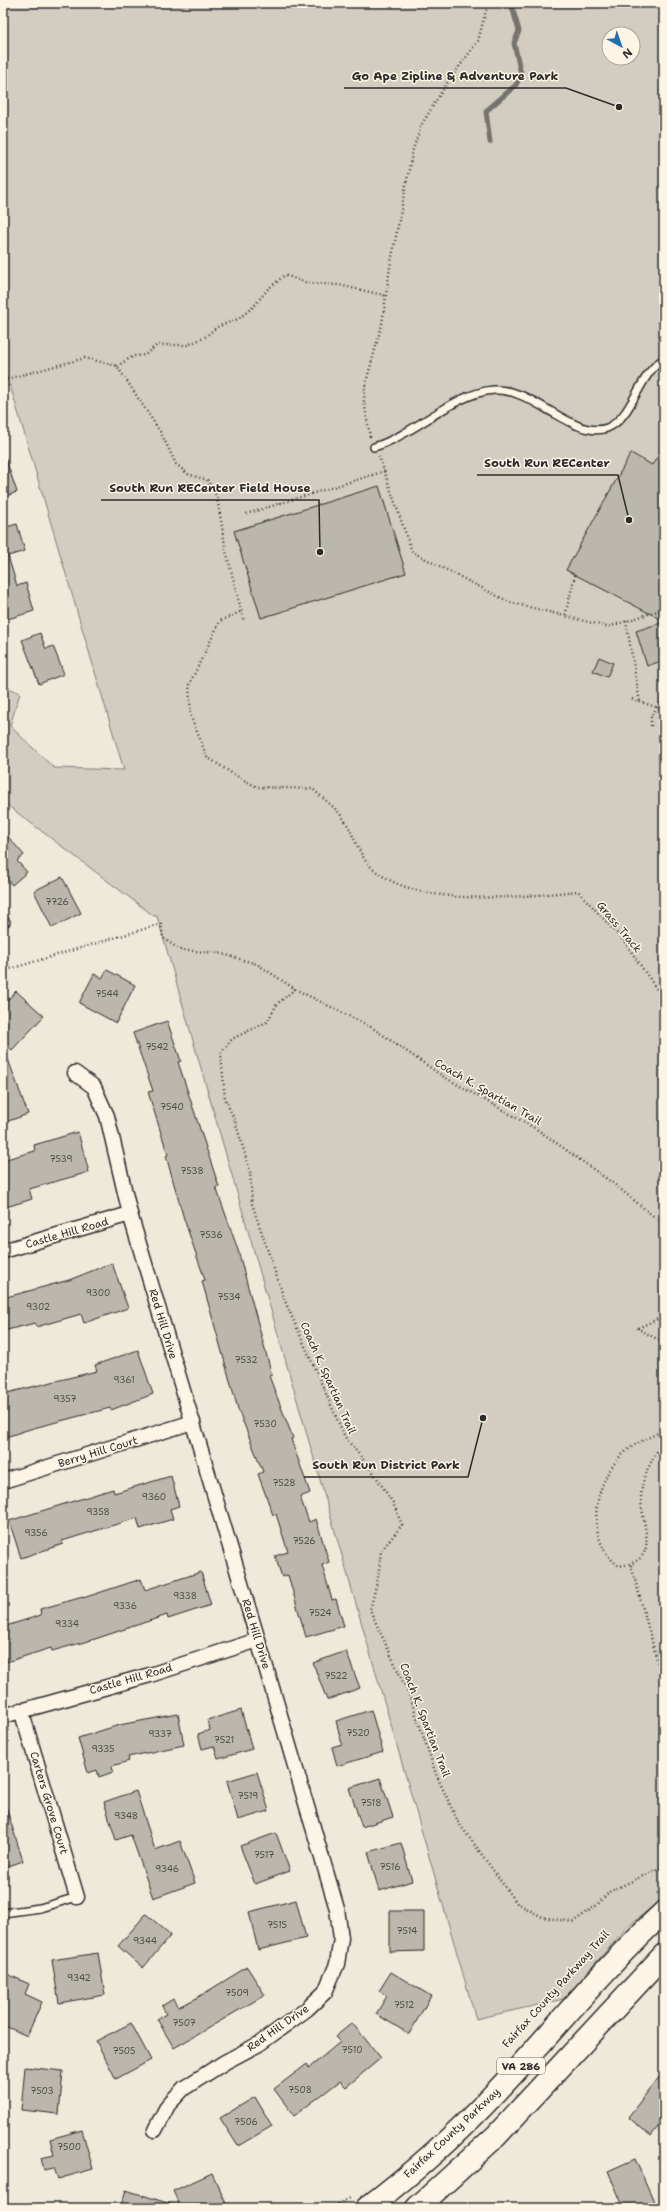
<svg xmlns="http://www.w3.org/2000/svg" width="667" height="2211" font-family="'Shantell Sans',sans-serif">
<rect width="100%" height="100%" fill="#efe9da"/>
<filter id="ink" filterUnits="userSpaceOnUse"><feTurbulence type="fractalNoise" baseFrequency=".025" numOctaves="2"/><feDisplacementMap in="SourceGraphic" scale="8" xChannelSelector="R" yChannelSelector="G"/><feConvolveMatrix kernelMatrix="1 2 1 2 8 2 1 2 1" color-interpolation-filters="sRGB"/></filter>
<g filter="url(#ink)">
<path fill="#d2cdc0" stroke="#7e7c76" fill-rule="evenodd" d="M3,3H664V1898L627,1927L564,1999L476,2019L157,916H154L3,802V685L20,693L10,726L54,768L124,770L10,385L3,387V370L5,369L3,360ZM609,34H633V58H609Z"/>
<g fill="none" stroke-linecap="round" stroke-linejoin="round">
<polyline stroke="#75736d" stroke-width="5" points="490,142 486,111 516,85 521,74 514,43 519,31 511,3"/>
</g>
<g fill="#bcb7ac" stroke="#2b2b2b">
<polygon points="664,447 664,621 566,570 631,453 652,465"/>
<polygon points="3,457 5,457 17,492 3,497"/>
<polygon points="379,486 406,573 261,618 234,531"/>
<polygon points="17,524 25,551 8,556 17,586 26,583 34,611 8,619 3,601 3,528"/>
<polygon points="664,622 664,660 647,666 636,631"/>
<polygon points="40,633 46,649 53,646 64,674 39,684 22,640"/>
<polygon points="599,657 613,663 607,677 593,671"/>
<polygon points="3,831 24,855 17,861 27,872 12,885 3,874"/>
<polygon points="62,877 81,913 52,928 34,891"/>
<polygon points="107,970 135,985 116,1023 79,1003 94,974 102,978"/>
<polygon points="16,991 44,1016 12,1050 3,1042 3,1005"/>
<polygon points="167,1021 181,1061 178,1062 219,1187 216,1187 238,1250 272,1375 269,1376 293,1438 291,1439 310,1493 300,1497 309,1522 316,1519 329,1562 322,1565 332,1600 336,1599 344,1626 306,1637 288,1575 282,1577 275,1556 288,1552 276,1514 273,1515 258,1474 263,1472 238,1409 202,1281 205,1280 184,1219 166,1156 168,1155 148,1092 153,1091 133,1033"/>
<polygon points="5,1051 28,1114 3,1123 3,1052"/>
<polygon points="78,1132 89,1172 29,1189 32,1199 3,1208 3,1160 35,1151 34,1145"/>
<polygon points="112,1263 128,1308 84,1323 81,1314 36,1327 35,1323 3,1331 3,1298 69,1280"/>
<polygon points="138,1350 153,1394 111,1410 110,1408 30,1429 3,1438 3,1394 97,1371 95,1365"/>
<polygon points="171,1476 179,1506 170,1509 173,1519 140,1529 137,1518 62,1541 63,1544 21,1558 9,1521 113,1489 114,1493"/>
<polygon points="201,1572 211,1605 168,1619 167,1615 95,1639 52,1651 51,1648 3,1663 3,1627 41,1615 40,1609 83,1597 83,1598 141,1579 145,1590"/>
<polygon points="346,1651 360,1688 327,1700 313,1663"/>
<polygon points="241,1710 252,1749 218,1759 214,1746 202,1749 198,1734 210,1730 208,1720"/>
<polygon points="371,1710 383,1752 337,1766 332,1747 342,1744 336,1721"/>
<polygon points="178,1714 184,1745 128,1757 129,1761 112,1766 113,1772 99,1777 97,1770 88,1773 78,1738 119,1725"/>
<polygon points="257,1772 269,1811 238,1820 227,1781"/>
<polygon points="380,1778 393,1817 362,1827 349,1788"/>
<polygon points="136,1791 155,1850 180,1841 195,1883 153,1898 131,1835 116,1840 104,1802"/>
<polygon points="6,1807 23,1861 3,1868 3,1808"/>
<polygon points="276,1833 290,1871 255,1884 240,1846"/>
<polygon points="401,1843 412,1881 379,1891 368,1852"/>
<polygon points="296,1900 306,1938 258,1950 249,1912"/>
<polygon points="390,1911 424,1911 424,1951 390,1952"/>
<polygon points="146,1914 171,1935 143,1968 118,1946"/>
<polygon points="98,1953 105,1995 59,2003 52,1960"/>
<polygon points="247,1967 265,1995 174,2048 157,2019 166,2014 162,2006 173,1999 178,2007 195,1999"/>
<polygon points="3,1972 29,1984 25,1994 42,2002 27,2036 3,2025"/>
<polygon points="391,1972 431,1996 409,2034 376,2014 387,1996 379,1991"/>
<polygon points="131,2023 151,2060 116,2079 96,2041"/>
<polygon points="352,2023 381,2058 346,2087 340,2081 294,2116 274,2089 307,2064 309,2068 340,2042 335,2037"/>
<polygon points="25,2067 63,2071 59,2114 21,2110"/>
<polygon points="664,2071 664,2119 651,2136 628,2117"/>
<polygon points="255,2097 272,2126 238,2146 220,2118"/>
<polygon points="82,2130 93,2169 58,2179 54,2168 44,2170 41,2158 54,2155 50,2139"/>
<polygon points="635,2159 657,2208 624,2208 608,2171"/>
<polygon points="212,2173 228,2208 181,2208 173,2191"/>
<polygon points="126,2190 174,2205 174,2208 120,2208"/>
</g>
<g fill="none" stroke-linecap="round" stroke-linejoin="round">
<defs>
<g id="lane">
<path d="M374,447C414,435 453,393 494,390C533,387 573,440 607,428C633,418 638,374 664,359"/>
<polyline points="3,919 6,922"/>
<polyline points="3,1913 40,1908 77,1897"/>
</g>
<g id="street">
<polyline points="75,1073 94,1087 107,1116 130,1214 258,1640 337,1909 341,1938 337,1964 325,1992 307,2009 259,2044 225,2062 184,2088 168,2105 155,2130"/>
<polyline points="3,1251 130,1214"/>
<polyline points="3,1481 193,1422"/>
<polyline points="21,1710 77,1897"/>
<polyline points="3,1716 150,1675 258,1640"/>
</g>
<g id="highway">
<path d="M367,2208C413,2173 457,2134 497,2091C553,2032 604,1967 664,1912"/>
<polyline points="417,2208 496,2136 664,1955"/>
</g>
</defs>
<use href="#lane" stroke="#2b2b2b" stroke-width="10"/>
<use href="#street" stroke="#2b2b2b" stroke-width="17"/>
<use href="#highway" stroke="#2b2b2b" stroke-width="25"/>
<g stroke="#2b2b2b" stroke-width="2.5" stroke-dasharray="1 3" stroke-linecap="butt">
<polyline points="117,366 134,356 145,355 157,345 188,345 205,337 217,327 238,319 253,307 268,289 285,275 307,283 339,285 387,296"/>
<polyline points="3,380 85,358 117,366 161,433 176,464 188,474 207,480 217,497 226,551 244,621"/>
<polyline points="370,437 364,401 365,386 382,324 390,267 413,149 422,124 445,86 478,41 488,3"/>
<polyline points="379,456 412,552 509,602 565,616"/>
<polyline points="246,514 385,471"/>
<polyline points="575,575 565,616 608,627 664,609"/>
<path d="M240,612L220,621L189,685L191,717L207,757L233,774L257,787L313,789C323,799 338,809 345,821C353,833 360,857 370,866C415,910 519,897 578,891L624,941L664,1000"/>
<polyline points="626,621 640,702"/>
<polyline points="632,699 656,707"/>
<polyline points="651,726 651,716 664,698"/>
<polyline points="3,971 161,924 163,938 180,950 219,953 257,964 295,989 371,1027 444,1077 538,1130 614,1184 657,1219 664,1222"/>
<polyline points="295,989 277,1004 267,1022 232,1039 221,1053 225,1099 235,1121 250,1171 252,1204 285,1301 345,1437 373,1472 393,1503 402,1525 381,1551 378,1578 370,1610 410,1697 436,1774 458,1822 517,1903 542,1917 573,1922 597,1905 609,1892 664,1866"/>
<polyline points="637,1328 664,1343"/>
<polyline points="638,1328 664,1316"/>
<path d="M664,1430C653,1436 639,1441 629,1449C595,1473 581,1539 619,1566C663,1561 641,1526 641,1497C642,1475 653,1458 664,1440"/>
<polyline points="631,1565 659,1667 664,1672"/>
<polyline points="657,1894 664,1888"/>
<polyline points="331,2208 352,2197"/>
</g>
<use href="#lane" stroke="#fcf5e5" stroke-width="7"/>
<use href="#street" stroke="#fcf5e5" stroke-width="14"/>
<use href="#highway" stroke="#fcf5e5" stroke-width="22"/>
</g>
</g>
<g text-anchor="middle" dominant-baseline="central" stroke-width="3" stroke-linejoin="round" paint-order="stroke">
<g font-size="9" fill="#4f4e4b">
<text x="57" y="902">7726</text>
<text x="107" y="994">7544</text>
<text x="157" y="1047">7542</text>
<text x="172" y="1107">7540</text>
<text x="61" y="1159">7539</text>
<text x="192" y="1171">7538</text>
<text x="211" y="1235">7536</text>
<text x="98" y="1293">9300</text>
<text x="229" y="1297">7534</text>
<text x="38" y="1307">9302</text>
<text x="246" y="1360">7532</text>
<text x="124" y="1380">9361</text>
<text x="65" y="1399">9357</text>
<text x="265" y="1424">7530</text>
<text x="284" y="1483">7528</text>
<text x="154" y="1497">9360</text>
<text x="98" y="1512">9358</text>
<text x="36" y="1533">9356</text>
<text x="304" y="1541">7526</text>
<text x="185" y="1596">9338</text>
<text x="125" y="1606">9336</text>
<text x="320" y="1613">7524</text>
<text x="67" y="1624">9334</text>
<text x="336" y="1676">7522</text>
<text x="358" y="1733">7520</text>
<text x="160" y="1734">9337</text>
<text x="224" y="1740">7521</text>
<text x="103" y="1749">9335</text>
<text x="248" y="1796">7519</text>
<text x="371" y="1803">7518</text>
<text x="126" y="1816">9348</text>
<text x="264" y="1855">7517</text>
<text x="390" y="1867">7516</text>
<text x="167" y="1869">9346</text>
<text x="277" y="1925">7515</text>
<text x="407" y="1931">7514</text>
<text x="145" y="1941">9344</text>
<text x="79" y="1978">9342</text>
<text x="237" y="1993">7509</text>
<text x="404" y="2005">7512</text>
<text x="184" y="2023">7507</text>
<text x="352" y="2050">7510</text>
<text x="124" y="2051">7505</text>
<text x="300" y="2090">7508</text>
<text x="42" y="2091">7503</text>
<text x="246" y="2122">7506</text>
<text x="69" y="2147">7500</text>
</g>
<rect fill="#fcf5e5" stroke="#6a6863" stroke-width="1" x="497" y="2058" width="48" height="16" rx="3"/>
<g font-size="10" font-weight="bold" fill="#2b2b2b">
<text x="521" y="2066">VA 286</text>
</g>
<g font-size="11" fill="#2b2b2b" stroke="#fcf5e5">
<text transform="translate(619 927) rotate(50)">Grass Track</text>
<text transform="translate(488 1092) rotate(30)">Coach K. Spartian Trail</text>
<text transform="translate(67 1233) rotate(-16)">Castle Hill Road</text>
<text transform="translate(163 1324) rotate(73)">Red Hill Drive</text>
<text transform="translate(328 1378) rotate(66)">Coach K. Spartian Trail</text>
<text transform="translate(98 1452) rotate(-17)">Berry Hill Court</text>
<text transform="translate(256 1634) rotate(73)">Red Hill Drive</text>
<text transform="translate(131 1679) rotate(-16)">Castle Hill Road</text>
<text transform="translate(425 1720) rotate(69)">Coach K. Spartian Trail</text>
<text transform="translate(49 1803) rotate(73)">Carters Grove Court</text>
<text transform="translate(556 1989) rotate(-48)">Fairfax County Parkway Trail</text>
<text transform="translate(278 2028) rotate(-35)">Red Hill Drive</text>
<text transform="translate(452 2133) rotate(-43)">Fairfax County Parkway</text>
</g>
</g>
<path fill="none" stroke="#2b2b2b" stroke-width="1.5" d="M619 107L566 88H344M629 520L618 475H477M320 552L319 500H101M483 1418L468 1477H304"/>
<g fill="#2b2b2b" stroke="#fcf5e5" stroke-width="1.5">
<circle cx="619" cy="107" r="4"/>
<circle cx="629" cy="520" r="4"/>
<circle cx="320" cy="552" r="4"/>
<circle cx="483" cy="1418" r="4"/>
</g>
<g font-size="12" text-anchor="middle" font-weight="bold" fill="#2b2b2b" stroke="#fcf5e5" stroke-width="3" stroke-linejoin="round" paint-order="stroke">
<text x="455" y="80">Go Ape Zipline &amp; Adventure Park</text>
<text x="547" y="467">South Run RECenter</text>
<text x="210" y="492">South Run RECenter Field House</text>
<text x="386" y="1469">South Run District Park</text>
</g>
<rect width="667" height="2211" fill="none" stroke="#fcf5e5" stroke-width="16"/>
<rect x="8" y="8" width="651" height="2195" fill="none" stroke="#2b2b2b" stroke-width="1.5" filter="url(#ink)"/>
<g transform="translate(621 46) rotate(140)"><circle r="19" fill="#fcf5e5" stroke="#a8a49b"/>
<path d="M0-3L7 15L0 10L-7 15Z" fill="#1f6fb2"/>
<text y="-6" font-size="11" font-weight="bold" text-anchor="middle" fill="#2b2b2b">N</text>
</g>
</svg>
